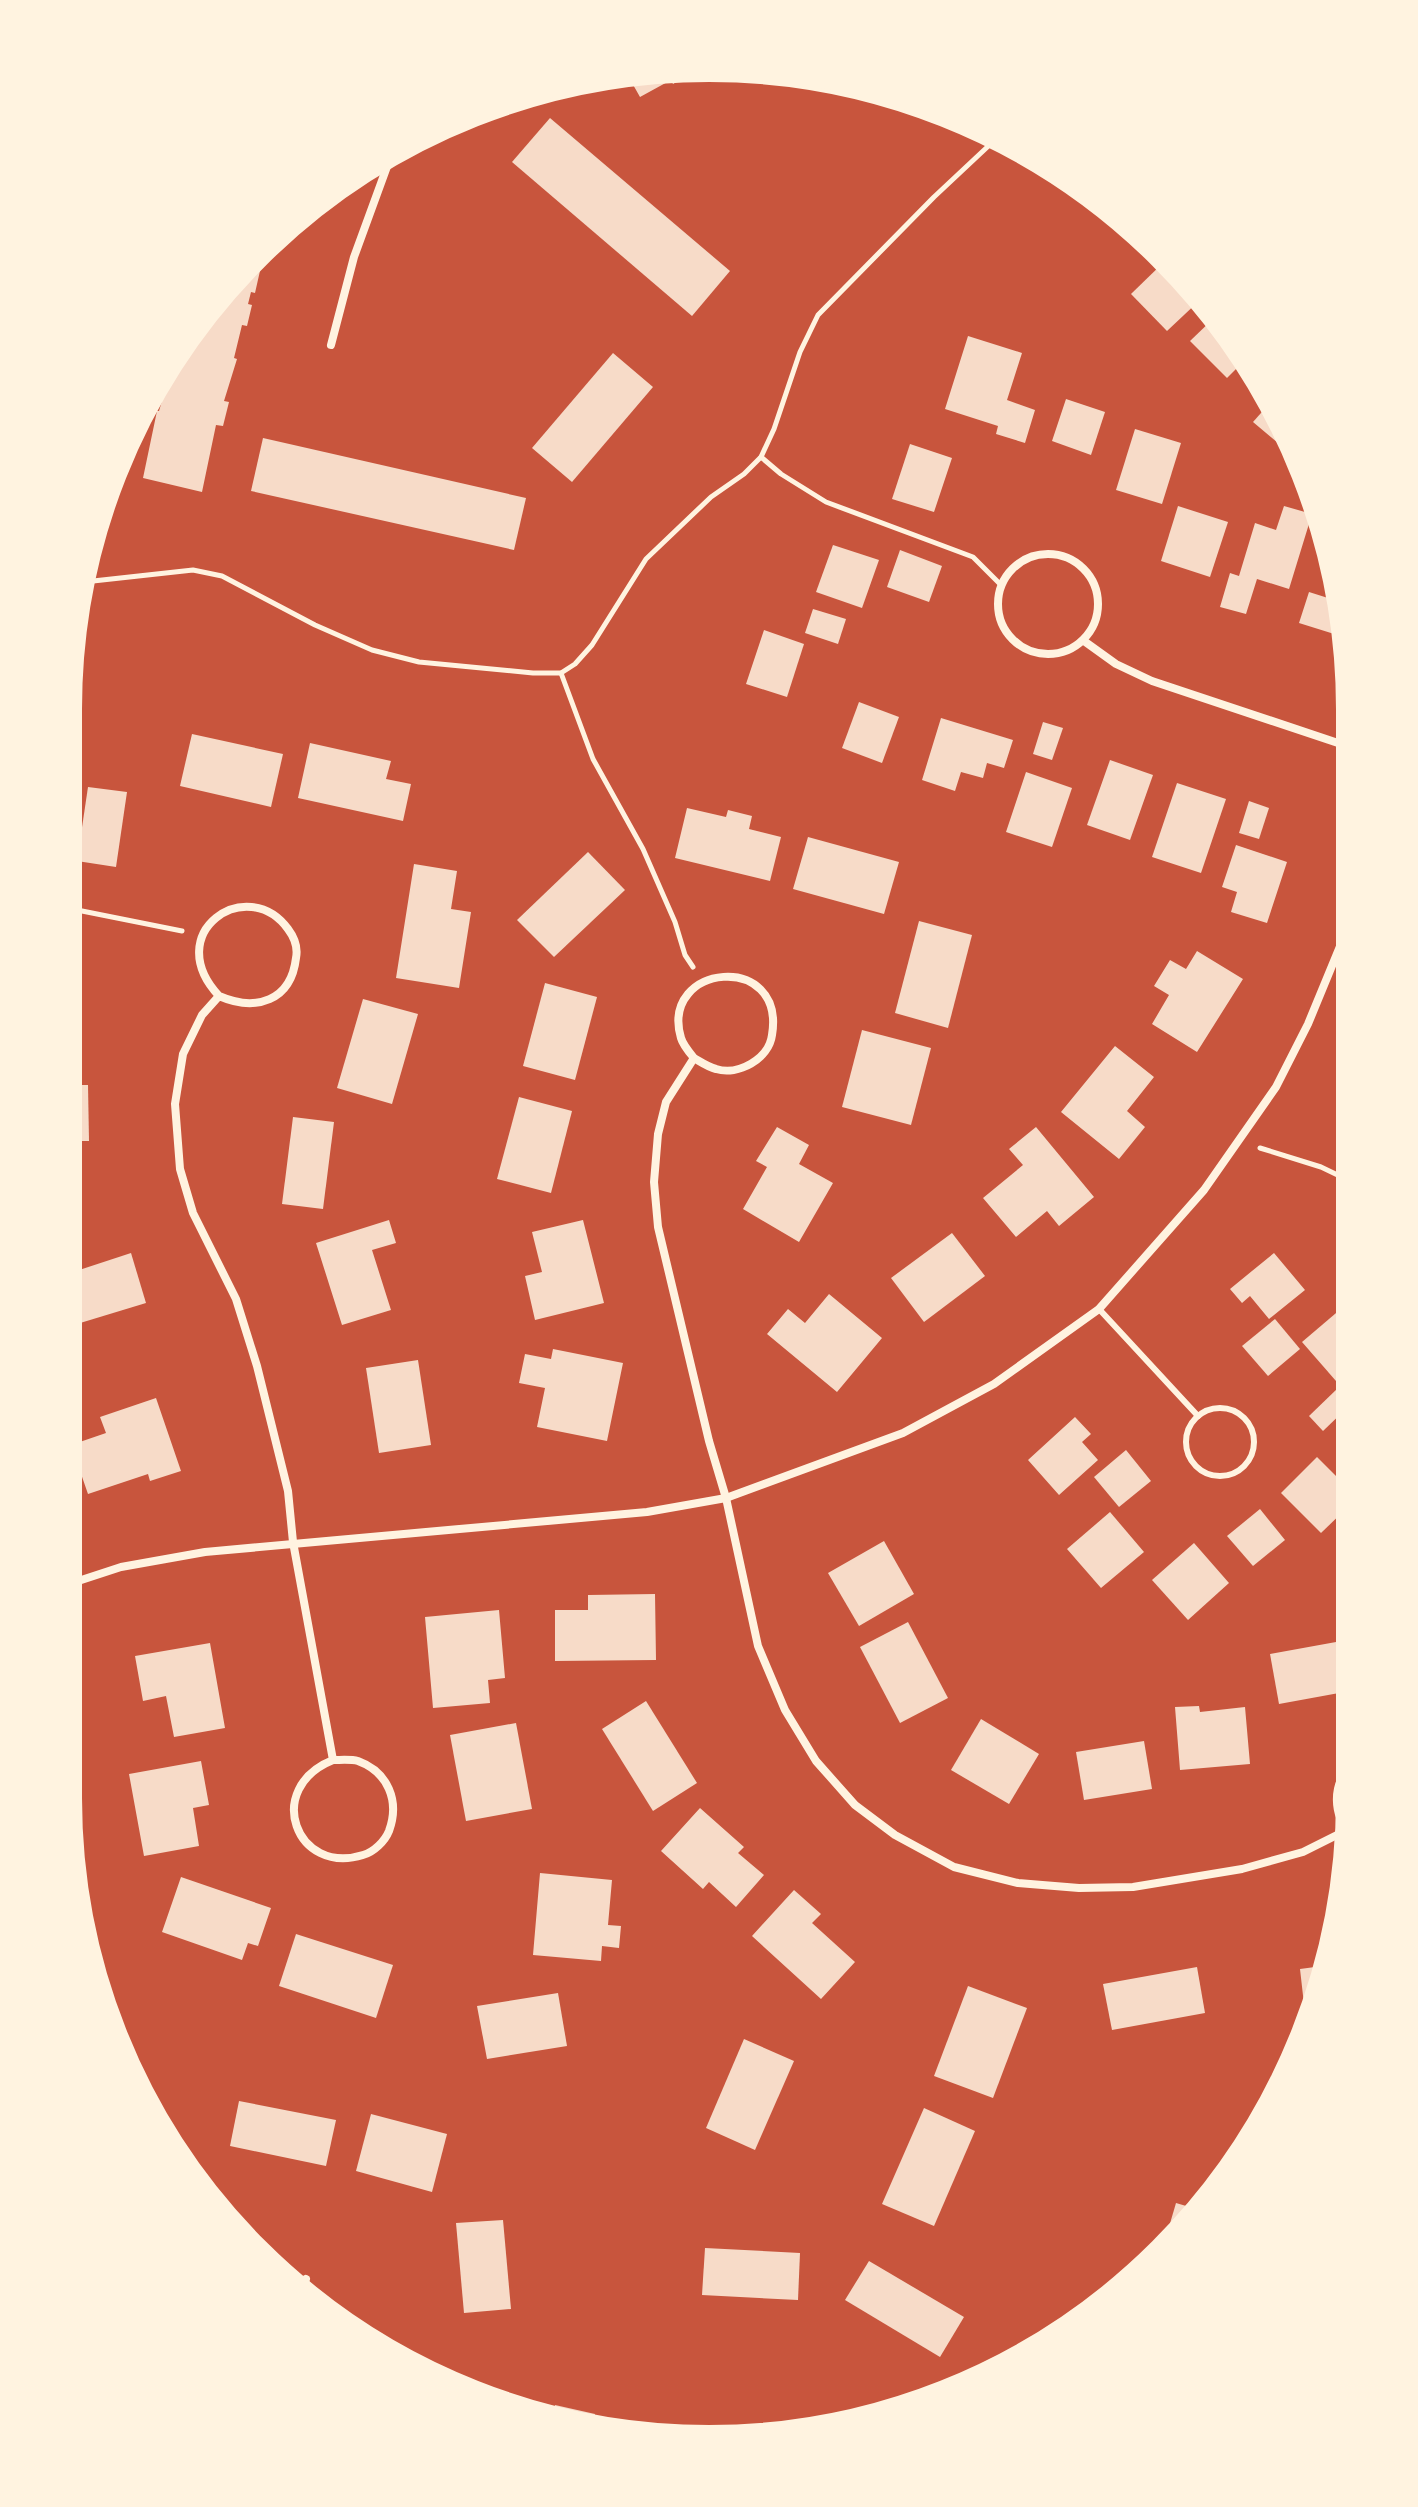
<svg xmlns="http://www.w3.org/2000/svg" width="1418" height="2507" font-family="Overpass,sans-serif">
<rect width="100%" height="100%" fill="#c8553d"/>
<g fill="#f7dbc8">
<polygon points="667,67 701,68 673,84 671,80 640,97 627,74"/>
<polygon points="550,118 730,271 692,316 512,162"/>
<polygon points="1105,209 1123,223 1143,239 1139,243 1104,211"/>
<polygon points="253,259 262,262 255,293 251,292 248,304 252,305 247,326 242,325 234,358 237,359 224,401 229,402 223,426 216,425 202,492 143,478 157,411 159,411 176,354 226,285"/>
<polygon points="1167,259 1201,299 1167,331 1131,294"/>
<polygon points="1215,317 1247,358 1227,378 1190,341"/>
<polygon points="968,336 1022,353 1007,400 1035,410 1025,443 996,434 998,426 945,409"/>
<polygon points="613,353 653,387 572,482 532,448"/>
<polygon points="1066,399 1105,412 1091,455 1052,441"/>
<polygon points="1269,404 1285,435 1278,443 1253,422"/>
<polygon points="1135,429 1181,443 1162,504 1116,490"/>
<polygon points="263,438 526,498 514,550 251,491"/>
<polygon points="910,444 952,458 934,512 892,499"/>
<polygon points="1178,506 1228,522 1210,577 1161,561"/>
<polygon points="1284,506 1312,514 1289,589 1257,579 1246,614 1220,607 1230,573 1239,576 1255,523 1276,530"/>
<polygon points="833,545 879,560 862,608 816,592"/>
<polygon points="900,550 942,566 929,602 887,587"/>
<polygon points="1333,582 1337,584 1347,626 1347,638 1299,623 1309,592 1328,598"/>
<polygon points="813,609 846,619 838,644 805,633"/>
<polygon points="764,630 804,644 787,697 746,684"/>
<polygon points="859,702 899,717 882,763 842,748"/>
<polygon points="941,718 1013,740 1004,768 987,763 983,778 961,772 955,791 922,780"/>
<polygon points="1043,722 1063,728 1052,760 1033,754"/>
<polygon points="192,734 283,754 271,807 180,786"/>
<polygon points="310,743 391,761 386,779 411,784 403,821 298,798"/>
<polygon points="1110,760 1153,775 1130,840 1087,825"/>
<polygon points="1026,772 1072,788 1052,847 1006,832"/>
<polygon points="1177,783 1226,799 1201,873 1152,857"/>
<polygon points="88,787 127,792 116,867 77,861"/>
<polygon points="1249,801 1269,808 1259,839 1239,833"/>
<polygon points="687,808 726,817 728,810 752,816 749,829 781,837 770,881 675,858"/>
<polygon points="808,837 899,862 884,914 793,889"/>
<polygon points="1236,845 1287,862 1267,923 1231,912 1237,892 1222,887"/>
<polygon points="588,852 625,890 554,957 517,920"/>
<polygon points="414,864 457,871 451,909 471,912 459,988 396,978"/>
<polygon points="919,921 972,935 948,1028 895,1013"/>
<polygon points="1197,951 1243,979 1197,1052 1152,1024 1169,995 1154,986 1170,960 1186,969"/>
<polygon points="545,983 597,997 575,1080 523,1066"/>
<polygon points="363,999 418,1014 392,1104 337,1088"/>
<polygon points="862,1030 931,1048 911,1125 842,1107"/>
<polygon points="1115,1046 1154,1077 1127,1111 1145,1127 1119,1159 1061,1112"/>
<polygon points="67,1085 88,1085 89,1141 67,1141"/>
<polygon points="519,1097 572,1111 551,1193 497,1179"/>
<polygon points="293,1117 334,1122 323,1209 282,1204"/>
<polygon points="777,1127 809,1145 799,1164 833,1183 799,1242 743,1209 767,1167 756,1161"/>
<polygon points="1036,1127 1094,1197 1059,1226 1047,1211 1016,1237 983,1198 1023,1165 1009,1149"/>
<polygon points="389,1220 396,1243 372,1250 391,1310 342,1325 316,1243"/>
<polygon points="583,1220 604,1303 535,1320 525,1276 542,1272 532,1232"/>
<polygon points="952,1233 985,1276 924,1322 891,1278"/>
<polygon points="131,1253 146,1303 67,1327 67,1274"/>
<polygon points="1274,1253 1305,1290 1269,1319 1250,1296 1242,1303 1230,1289"/>
<polygon points="829,1294 882,1338 837,1392 767,1334 788,1309 805,1323"/>
<polygon points="1349,1302 1349,1370 1336,1381 1302,1342"/>
<polygon points="1275,1319 1300,1349 1268,1376 1242,1346"/>
<polygon points="553,1349 623,1363 607,1441 537,1427 545,1388 519,1383 525,1354 551,1359"/>
<polygon points="418,1360 431,1445 379,1453 366,1368"/>
<polygon points="1338,1388 1349,1399 1349,1406 1323,1431 1309,1416"/>
<polygon points="156,1398 181,1471 150,1481 148,1474 88,1494 71,1445 106,1433 100,1417"/>
<polygon points="1075,1417 1091,1434 1082,1442 1098,1460 1059,1495 1028,1460"/>
<polygon points="1126,1450 1151,1481 1119,1507 1094,1477"/>
<polygon points="1317,1457 1349,1489 1350,1505 1321,1533 1281,1493"/>
<polygon points="1260,1509 1285,1540 1253,1566 1227,1536"/>
<polygon points="1110,1512 1144,1552 1101,1588 1067,1549"/>
<polygon points="884,1541 914,1594 859,1626 828,1573"/>
<polygon points="1194,1543 1229,1583 1188,1620 1152,1580"/>
<polygon points="655,1594 656,1660 555,1661 555,1610 588,1610 588,1595"/>
<polygon points="499,1610 505,1678 488,1680 490,1703 433,1708 425,1617"/>
<polygon points="908,1622 948,1698 900,1723 860,1647"/>
<polygon points="1347,1640 1350,1691 1279,1704 1270,1654"/>
<polygon points="210,1643 225,1728 174,1737 166,1696 143,1701 135,1656"/>
<polygon points="646,1701 697,1783 653,1811 602,1729"/>
<polygon points="1199,1706 1200,1712 1245,1707 1250,1764 1180,1770 1175,1707"/>
<polygon points="981,1719 1039,1754 1009,1804 951,1770"/>
<polygon points="516,1723 532,1809 466,1821 450,1735"/>
<polygon points="1144,1741 1152,1789 1084,1800 1076,1752"/>
<polygon points="201,1761 209,1805 193,1808 199,1846 144,1856 129,1774"/>
<polygon points="700,1808 744,1847 738,1853 764,1875 736,1907 709,1882 703,1889 661,1851"/>
<polygon points="540,1873 612,1880 608,1925 621,1926 619,1948 602,1946 601,1961 533,1955"/>
<polygon points="181,1877 271,1908 258,1946 248,1943 242,1960 162,1932"/>
<polygon points="794,1890 821,1914 812,1923 855,1962 821,1999 752,1936"/>
<polygon points="296,1934 393,1965 376,2018 279,1986"/>
<polygon points="1330,1965 1307,2019 1306,2022 1300,1969"/>
<polygon points="1197,1967 1205,2013 1112,2030 1103,1984"/>
<polygon points="968,1986 1027,2008 993,2098 934,2076"/>
<polygon points="558,1993 567,2046 487,2059 477,2006"/>
<polygon points="744,2039 794,2061 755,2150 706,2128"/>
<polygon points="239,2101 336,2120 326,2166 230,2146"/>
<polygon points="924,2108 975,2131 934,2226 882,2204"/>
<polygon points="371,2114 447,2134 432,2192 356,2171"/>
<polygon points="1176,2203 1193,2208 1164,2244"/>
<polygon points="503,2220 511,2309 464,2313 456,2223"/>
<polygon points="705,2248 800,2253 798,2300 702,2295"/>
<polygon points="869,2261 964,2317 940,2357 845,2300"/>
<polygon points="555,2405 595,2414 593,2424 552,2420"/>
</g>
<g fill="none" stroke-linecap="round" stroke-linejoin="round">
<g stroke="#fff3e0" stroke-width="5">
<polyline points="761,457 781,474 826,502 973,557 1001,585"/>
<polyline points="84,582 193,570 222,576 315,625 372,650 419,662 533,673 561,673 575,664 592,645 646,559 711,497 744,474 761,457 774,429 800,352 818,315 934,197 998,137"/>
<polyline points="561,673 593,759 643,849 675,922 685,955 693,967"/>
<polyline points="67,908 182,931"/>
<polyline points="1260,1148 1321,1167 1348,1180"/>
</g>
<g stroke="#fff3e0" stroke-width="6">
<polyline points="1099,1309 1198,1416"/>
<circle cx="1220" cy="1442" r="34"/>
</g>
<g stroke="#fff3e0" stroke-width="8">
<polyline points="331,345 354,257 392,153"/>
<circle cx="1048" cy="604" r="50"/>
<polyline points="1084,641 1116,664 1152,681 1347,746"/>
<path d="M219,996C256,1012 291,1001 296,958C298,948 294,937 288,929C247,873 160,933 219,996L202,1015L183,1054L175,1104L180,1169L193,1213L236,1299L257,1366L288,1491L293,1542L333,1760C263,1788 296,1876 363,1855C374,1852 385,1841 389,1831C400,1801 388,1772 358,1761C351,1759 341,1760 333,1760"/>
<path d="M694,1058C701,1062 708,1067 716,1069C738,1076 769,1059 772,1035C786,951 659,963 681,1038C683,1045 689,1052 694,1058L666,1102L658,1134L654,1182L658,1227L709,1441L726,1498L758,1646L785,1710L816,1761L855,1805L895,1835L954,1867L1018,1883L1079,1888L1133,1887L1242,1869L1303,1852L1347,1830"/>
<polyline points="66,1585 121,1567 205,1552 647,1512 726,1498 903,1433 994,1384 1099,1309 1204,1190 1276,1087 1308,1024 1348,927"/>
<path d="M1350,1833C1333,1815 1332,1785 1350,1767"/>
<polyline points="303,2287 306,2279"/>
</g>
</g>
<path d="M0 0H1418V2507H0ZM709 80H709A629 629 0 0 1 1338 709V1798A629 629 0 0 1 709 2427H709A629 629 0 0 1 80 1798V709A629 629 0 0 1 709 80Z" fill="#fff3e0" fill-rule="evenodd"/>
<path fill="none" stroke="#fff3e0" stroke-width="4" d="M709 80H709A629 629 0 0 1 1338 709V1798A629 629 0 0 1 709 2427H709A629 629 0 0 1 80 1798V709A629 629 0 0 1 709 80Z"/>
</svg>
